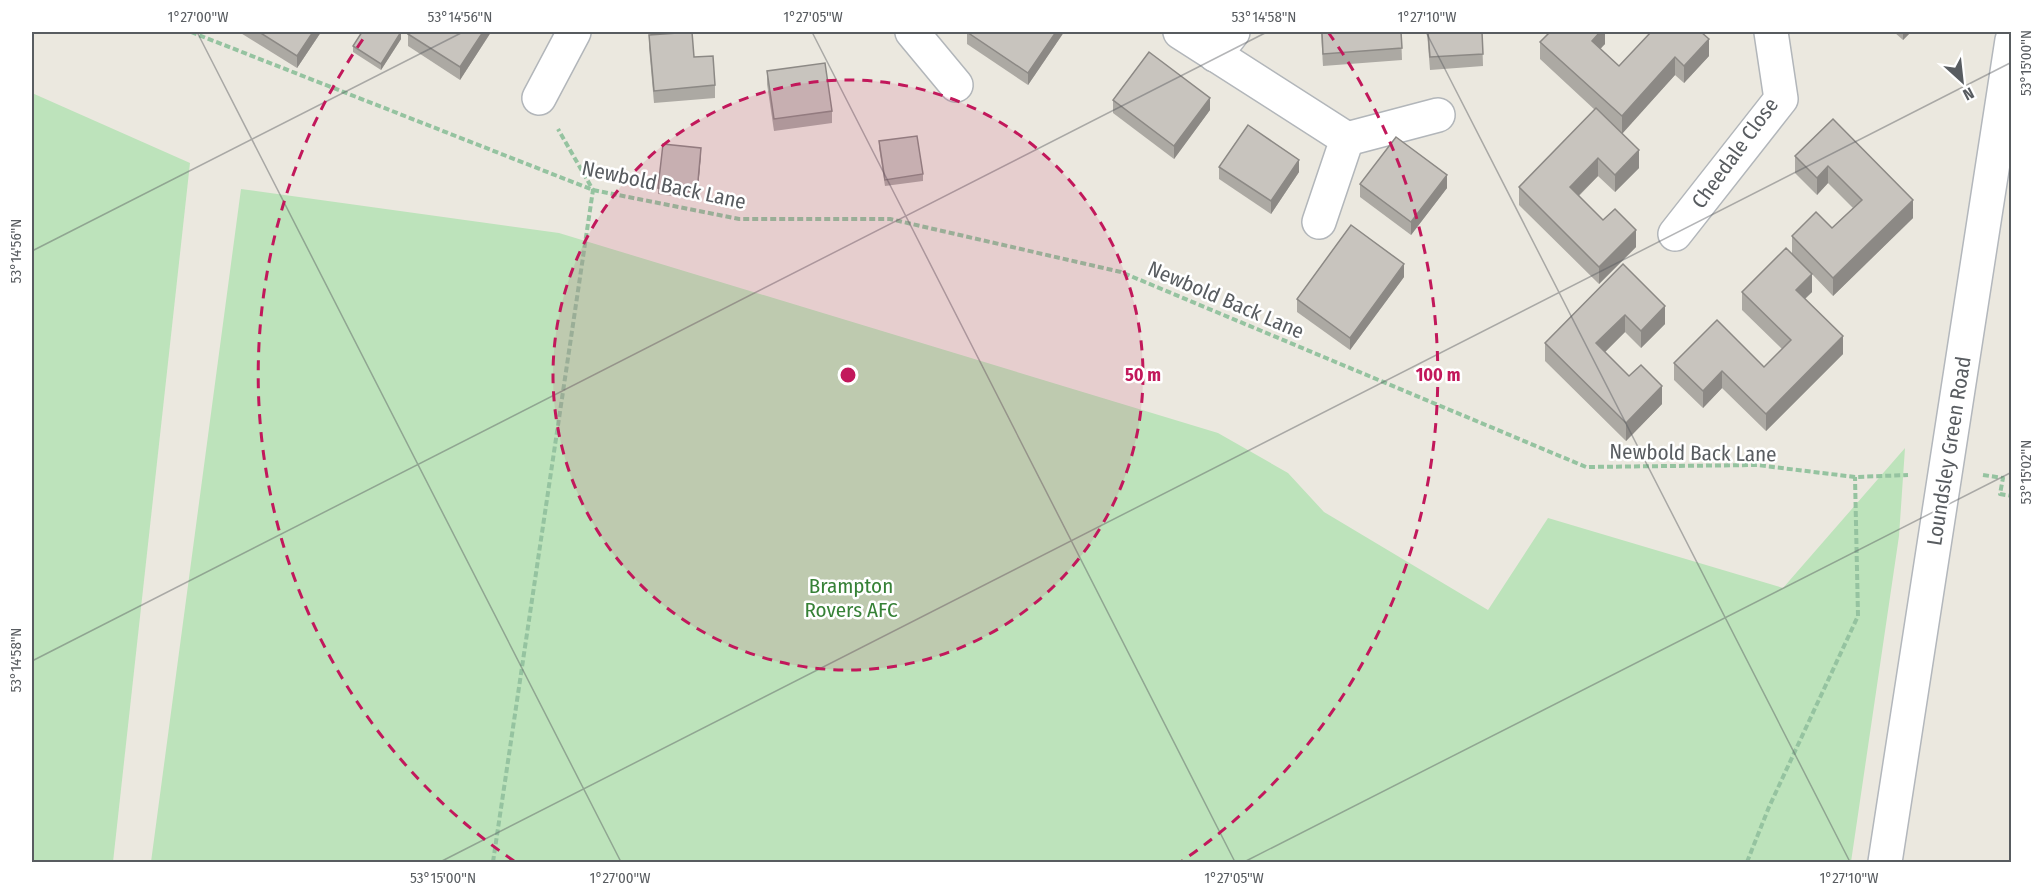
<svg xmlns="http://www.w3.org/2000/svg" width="2043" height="894" font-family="'Fira Sans Condensed',sans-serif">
<rect width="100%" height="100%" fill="#ebe8df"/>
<g fill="#bde3bb">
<polygon points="32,93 190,163 113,862 32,862"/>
<polygon points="241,189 559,233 1218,433 1288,473 1324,512 1488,610 1548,518 1783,588 1905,448 1899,536 1851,862 151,862"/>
</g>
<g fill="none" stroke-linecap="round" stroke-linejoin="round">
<defs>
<g id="street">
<polyline points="912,32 956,85"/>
<polyline points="1180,32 1347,139 1319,222"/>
<polyline points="1215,55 1233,32"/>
<polyline points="539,98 574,32"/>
<polyline points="1347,139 1438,115"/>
<polyline points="1675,234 1781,99 1771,32"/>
</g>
<polyline id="secondary" points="1885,862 2012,40"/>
</defs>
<use href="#street" stroke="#b2b6ba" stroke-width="36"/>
<use href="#secondary" stroke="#b3b7bc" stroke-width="36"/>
<g stroke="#95c3a0" stroke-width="4" stroke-dasharray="6 3" stroke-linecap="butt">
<polyline points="191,32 593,190 739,219 890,219 1121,272 1586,467 1757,465 1855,477 1908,475"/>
<polyline points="1983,475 2003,478 2000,494 2012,496"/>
<polyline points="493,862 593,190 558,129"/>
<polyline points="1747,862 1769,807 1858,616 1855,477"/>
</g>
<use href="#street" stroke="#fff" stroke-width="33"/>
<use href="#secondary" stroke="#fff" stroke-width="33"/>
</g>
<g fill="#aca9a3">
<polygon points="239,32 321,32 297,68"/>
<polygon points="410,32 491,32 460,80 408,46 408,34"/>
<polygon points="967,32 1064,32 1028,85 967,44"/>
<polygon points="1321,32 1401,32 1402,60 1323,66"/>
<polygon points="1427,32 1482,32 1483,66 1430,70"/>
<polygon points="1605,32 1605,44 1600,48 1619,66 1651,32 1709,56 1684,83 1675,75 1622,133 1639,168 1615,192 1598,176 1579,196 1603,220 1636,247 1599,284 1519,205 1519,187 1595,110 1540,59 1540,42"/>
<polygon points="1894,32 1911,32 1903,40"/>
<polygon points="649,35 694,57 715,85 715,98 654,103 649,47"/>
<polygon points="401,39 381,70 353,52 353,46"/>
<polygon points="767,71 832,111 832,123 774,131 767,84"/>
<polygon points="1113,100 1210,110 1174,159 1113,113"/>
<polygon points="1833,119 1913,218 1833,296 1812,274 1812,292 1805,299 1843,354 1766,431 1722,388 1703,408 1674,380 1674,363 1764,367 1782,349 1742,310 1742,292 1792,253 1792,236 1832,228 1853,208 1828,183 1817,195 1795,173 1795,156"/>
<polygon points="879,141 923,174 923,181 885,186 879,148"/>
<polygon points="701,154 697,199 658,194 658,188"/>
<polygon points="1219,167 1299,172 1271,214 1219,179"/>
<polygon points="1360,184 1447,188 1411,235 1360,197"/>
<polygon points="1623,264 1665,324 1641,348 1625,332 1605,352 1629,376 1662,404 1626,441 1545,361 1545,343"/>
<polygon points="1404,277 1350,350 1297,312 1297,299"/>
</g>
<g fill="#8c8985">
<polygon points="313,32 321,32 297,68 297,56"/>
<polygon points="401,32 401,39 381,70 381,64"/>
<polygon points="483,32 491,32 460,80 460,67"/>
<polygon points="1056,32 1064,32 1028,85 1028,73"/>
<polygon points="1600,32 1605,32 1605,44 1592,58 1592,41"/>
<polygon points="1903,32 1911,32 1903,40"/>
<polygon points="1709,39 1709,56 1684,83 1684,66"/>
<polygon points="1675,57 1675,75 1622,134 1622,116"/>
<polygon points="1210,98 1210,110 1174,159 1174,146"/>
<polygon points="701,148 701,154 697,199 697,192"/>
<polygon points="1639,150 1639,168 1615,192 1615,175"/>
<polygon points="1598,158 1598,176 1570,204 1570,187"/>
<polygon points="1299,160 1299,172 1271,214 1271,201"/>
<polygon points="1828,166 1828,183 1817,195 1817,178"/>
<polygon points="1447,175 1447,188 1411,235 1411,222"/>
<polygon points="1913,200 1913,218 1833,296 1833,278"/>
<polygon points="1636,230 1636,247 1599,284 1599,267"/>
<polygon points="1404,264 1404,277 1350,350 1350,338"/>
<polygon points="1812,274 1812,292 1796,307 1796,290"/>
<polygon points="1665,306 1665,324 1641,348 1641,331"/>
<polygon points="1625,315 1625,332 1596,361 1596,343"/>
<polygon points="1843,336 1843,354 1766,431 1766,414"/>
<polygon points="1722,371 1722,388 1703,408 1703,391"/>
<polygon points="1662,386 1662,404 1626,441 1626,423"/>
</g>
<g fill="#c8c4be" stroke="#8c8985" stroke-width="1.5">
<polygon points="259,32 313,32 297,56"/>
<polygon points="362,32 401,32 381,64 353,46"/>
<polygon points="410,32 483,32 460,67 408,34"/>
<polygon points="692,32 694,57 713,56 715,85 654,91 649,35"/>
<polygon points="967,32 1056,32 1028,73"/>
<polygon points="1322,32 1401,32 1402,48 1323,54"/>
<polygon points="1428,32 1482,32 1483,54 1430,57"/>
<polygon points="1550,32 1600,32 1592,41 1619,66 1651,32 1701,32 1709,39 1684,66 1675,57 1622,116 1540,42"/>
<polygon points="1149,52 1210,98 1174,146 1113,100"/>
<polygon points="825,63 832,111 774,119 767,71"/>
<polygon points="1596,108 1639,150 1615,175 1598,158 1570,187 1603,220 1615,209 1636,230 1599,267 1519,187"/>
<polygon points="1833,119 1913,200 1833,278 1792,236 1816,212 1832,228 1862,200 1828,166 1817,178 1795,156"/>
<polygon points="1248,125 1299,160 1271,201 1219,167"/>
<polygon points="917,136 923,174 885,180 879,141"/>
<polygon points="1396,137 1447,175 1411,222 1360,184"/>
<polygon points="663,144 701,148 697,192 658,188"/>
<polygon points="1351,225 1404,264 1350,338 1297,299"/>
<polygon points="1786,248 1812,274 1796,290 1843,336 1766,414 1722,371 1703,391 1674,363 1717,320 1764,367 1791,340 1742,292"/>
<polygon points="1623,264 1665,306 1641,331 1625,315 1596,343 1629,376 1641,365 1662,386 1626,423 1545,343"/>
</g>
<path fill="none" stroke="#585c60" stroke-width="1.5" stroke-opacity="0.45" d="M197,32L621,862M812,32L1235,862M1426,32L1850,862M32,251L463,32M32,661L1267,32M440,862L2012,62M1244,862L2012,472"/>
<circle cx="848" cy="375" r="295" fill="#c2185b" fill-opacity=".12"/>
<g fill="none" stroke="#c2185b" stroke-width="3" stroke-dasharray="10 8">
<circle cx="848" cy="375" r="295"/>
<path d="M514 861A590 590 0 0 1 368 32M1328 32A590 590 0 0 1 1182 861"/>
</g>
<g text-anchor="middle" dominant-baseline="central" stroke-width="5" stroke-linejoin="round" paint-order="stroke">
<g font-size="21" fill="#585c60" stroke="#fff">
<text transform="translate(1735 153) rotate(-54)">Cheedale Close</text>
<text transform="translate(664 185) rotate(12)">Newbold Back Lane</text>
<text transform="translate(1226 300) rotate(23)">Newbold Back Lane</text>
<text transform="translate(1949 451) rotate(-81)">Loundsley Green Road</text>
<text transform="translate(1693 453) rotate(1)">Newbold Back Lane</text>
</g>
<g font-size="21" fill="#368136" stroke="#fff">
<text x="851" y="586">Brampton<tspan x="851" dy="24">Rovers AFC</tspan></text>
</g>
</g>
<circle cx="848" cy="375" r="9" fill="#c2185b" stroke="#fff" stroke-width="3"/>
<g font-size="18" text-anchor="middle" font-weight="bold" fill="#c2185b" stroke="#fff" stroke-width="5" stroke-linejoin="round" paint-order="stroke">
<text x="1143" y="381">50 m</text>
<text x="1438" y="381">100 m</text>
</g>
<rect width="2043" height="894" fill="none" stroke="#ffffff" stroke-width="66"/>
<g transform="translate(1962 81) rotate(153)" stroke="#ffffff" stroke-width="4.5" paint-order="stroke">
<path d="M0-4.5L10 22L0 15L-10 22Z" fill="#585c60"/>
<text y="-9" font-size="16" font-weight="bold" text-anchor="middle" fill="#585c60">N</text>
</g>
<rect x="33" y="33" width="1977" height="828" fill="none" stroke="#585c60" stroke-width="2"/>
<g font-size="15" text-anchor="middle" fill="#585c60">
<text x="198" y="22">1°27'00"W</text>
<text x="460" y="22">53°14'56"N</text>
<text x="813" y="22">1°27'05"W</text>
<text x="1264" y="22">53°14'58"N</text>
<text x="1427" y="22">1°27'10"W</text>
<text transform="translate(2026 63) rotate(-90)" y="5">53°15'00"N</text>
<text transform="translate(16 251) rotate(-90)" y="5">53°14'56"N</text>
<text transform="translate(2026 472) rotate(-90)" y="5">53°15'02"N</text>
<text transform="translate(16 660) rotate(-90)" y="5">53°14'58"N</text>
<text x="443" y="883">53°15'00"N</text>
<text x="620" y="883">1°27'00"W</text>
<text x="1234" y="883">1°27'05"W</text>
<text x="1849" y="883">1°27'10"W</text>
</g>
</svg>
